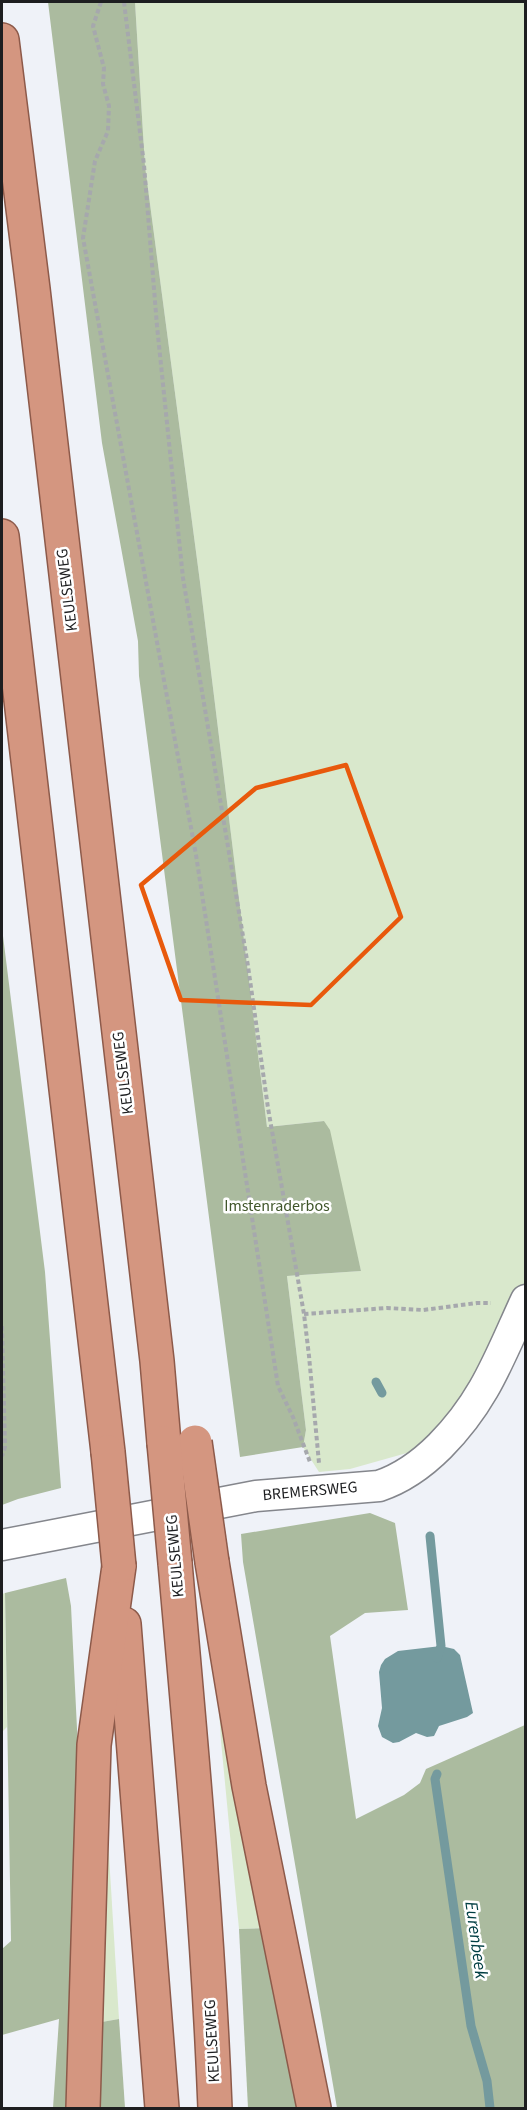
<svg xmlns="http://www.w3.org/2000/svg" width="527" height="2110" font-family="'Source Sans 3',sans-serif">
<rect width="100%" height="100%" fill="#eff2f8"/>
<g fill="#d9e8cc">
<polygon points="135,2 525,2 525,1284 516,1311 479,1381 421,1449 350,1469 319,1472 303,1447 306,1430 287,1276 361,1271 324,1121 267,1127 200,582 145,166"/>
<polygon points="5,1593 7,1727 2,1732 2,1594"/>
<polygon points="214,1629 269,1928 239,1929 221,1741"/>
<polygon points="105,1790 119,2019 96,2023"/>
</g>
<g fill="#abbb9f">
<polygon points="48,2 135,2 145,166 200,582 267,1127 324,1121 330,1130 361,1271 287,1276 306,1430 303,1447 240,1457 139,676 138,641 102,443"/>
<polygon points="2,928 45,1272 61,1488 18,1499 2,1505"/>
<polygon points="370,1513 395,1523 408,1610 365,1613 330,1636 356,1819 404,1795 420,1783 426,1769 525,1725 525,2108 337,2108 243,1562 241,1534"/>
<polygon points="66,1578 71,1606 78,1749 68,2108 53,2108 59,2019 2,2035 2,1949 11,1941 5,1593"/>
<polygon points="269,1928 305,2108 248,2108 239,1929"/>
<polygon points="119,2019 125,2108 93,2108 96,2023"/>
</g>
<polygon fill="#749a9e" points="441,1646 454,1649 460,1655 473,1713 467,1717 439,1726 434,1736 427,1737 416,1733 399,1742 393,1743 382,1737 378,1726 382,1708 379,1672 381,1665 385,1659 398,1651"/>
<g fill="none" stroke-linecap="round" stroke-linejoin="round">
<g stroke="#749a9e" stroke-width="9">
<polyline points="376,1382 382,1393"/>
<polyline points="430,1536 441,1646 437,1658"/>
<polyline points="437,1774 435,1779 471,2026 487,2081 490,2108"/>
</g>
<defs>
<path id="minor" d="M2,1545L256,1496L379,1486C403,1478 422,1464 440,1446C485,1401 500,1356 526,1300"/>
<g id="trunk">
<polyline points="2,40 33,289 157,1361 164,1443"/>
<polyline points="2,536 108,1452"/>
<polyline points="212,1562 249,1786 314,2108"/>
<path d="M175,1563C191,1744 208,1926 215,2108"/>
<polyline points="124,1624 162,2108"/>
<polyline points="83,2108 94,1745 119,1566"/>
</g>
</defs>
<use href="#minor" stroke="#84868c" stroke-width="33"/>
<use href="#trunk" stroke="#8d5a4a" stroke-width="36"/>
<g stroke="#a6a8ad" stroke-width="4" stroke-dasharray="4.5 3" stroke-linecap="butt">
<polyline points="101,2 93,26 104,68 103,84 109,106 108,131 95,161 83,238 196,855 278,1386 293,1417 310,1462"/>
<polyline points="124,2 144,165 157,326 183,578 248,966 268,1108 304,1314 309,1356 319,1463"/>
<polyline points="304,1314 387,1308 423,1310 477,1303 491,1303"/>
<polyline points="2,1326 5,1447 2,1456"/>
</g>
<use href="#minor" stroke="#fff" stroke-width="30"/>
<use href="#trunk" stroke="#d49680" stroke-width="33"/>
<defs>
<g id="trunk-bridge">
<polyline points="195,1442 212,1562"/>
<polyline points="164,1443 175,1563"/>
<polyline points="108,1452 119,1566"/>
</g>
</defs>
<use href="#trunk-bridge" stroke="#8d5a4a" stroke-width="36" stroke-linecap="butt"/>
<use href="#trunk-bridge" stroke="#d49680" stroke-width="33"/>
</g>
<path fill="none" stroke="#e8590c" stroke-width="4.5" stroke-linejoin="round" d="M346,765L401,917L311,1005L181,1000L141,885L256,788Z"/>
<g text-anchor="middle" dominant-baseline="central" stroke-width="5" stroke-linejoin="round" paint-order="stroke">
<g font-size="16" fill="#1d1e20" stroke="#fff">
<text transform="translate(67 590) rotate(-97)">KEULSEWEG</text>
<text transform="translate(123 1073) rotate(-97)">KEULSEWEG</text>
<text transform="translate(310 1491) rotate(-5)">BREMERSWEG</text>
<text transform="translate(175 1556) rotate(-95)">KEULSEWEG</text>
<text transform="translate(212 2041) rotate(-93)">KEULSEWEG</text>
</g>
<g font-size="16" fill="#3f5529" stroke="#fff">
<text x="277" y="1206">Imstenraderbos</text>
</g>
<g font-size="18" font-style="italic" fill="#003e43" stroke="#fff">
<text transform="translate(476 1940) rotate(82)">Eurenbeek</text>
</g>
</g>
<rect width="527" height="2110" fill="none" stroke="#1d1e20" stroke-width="6"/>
</svg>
